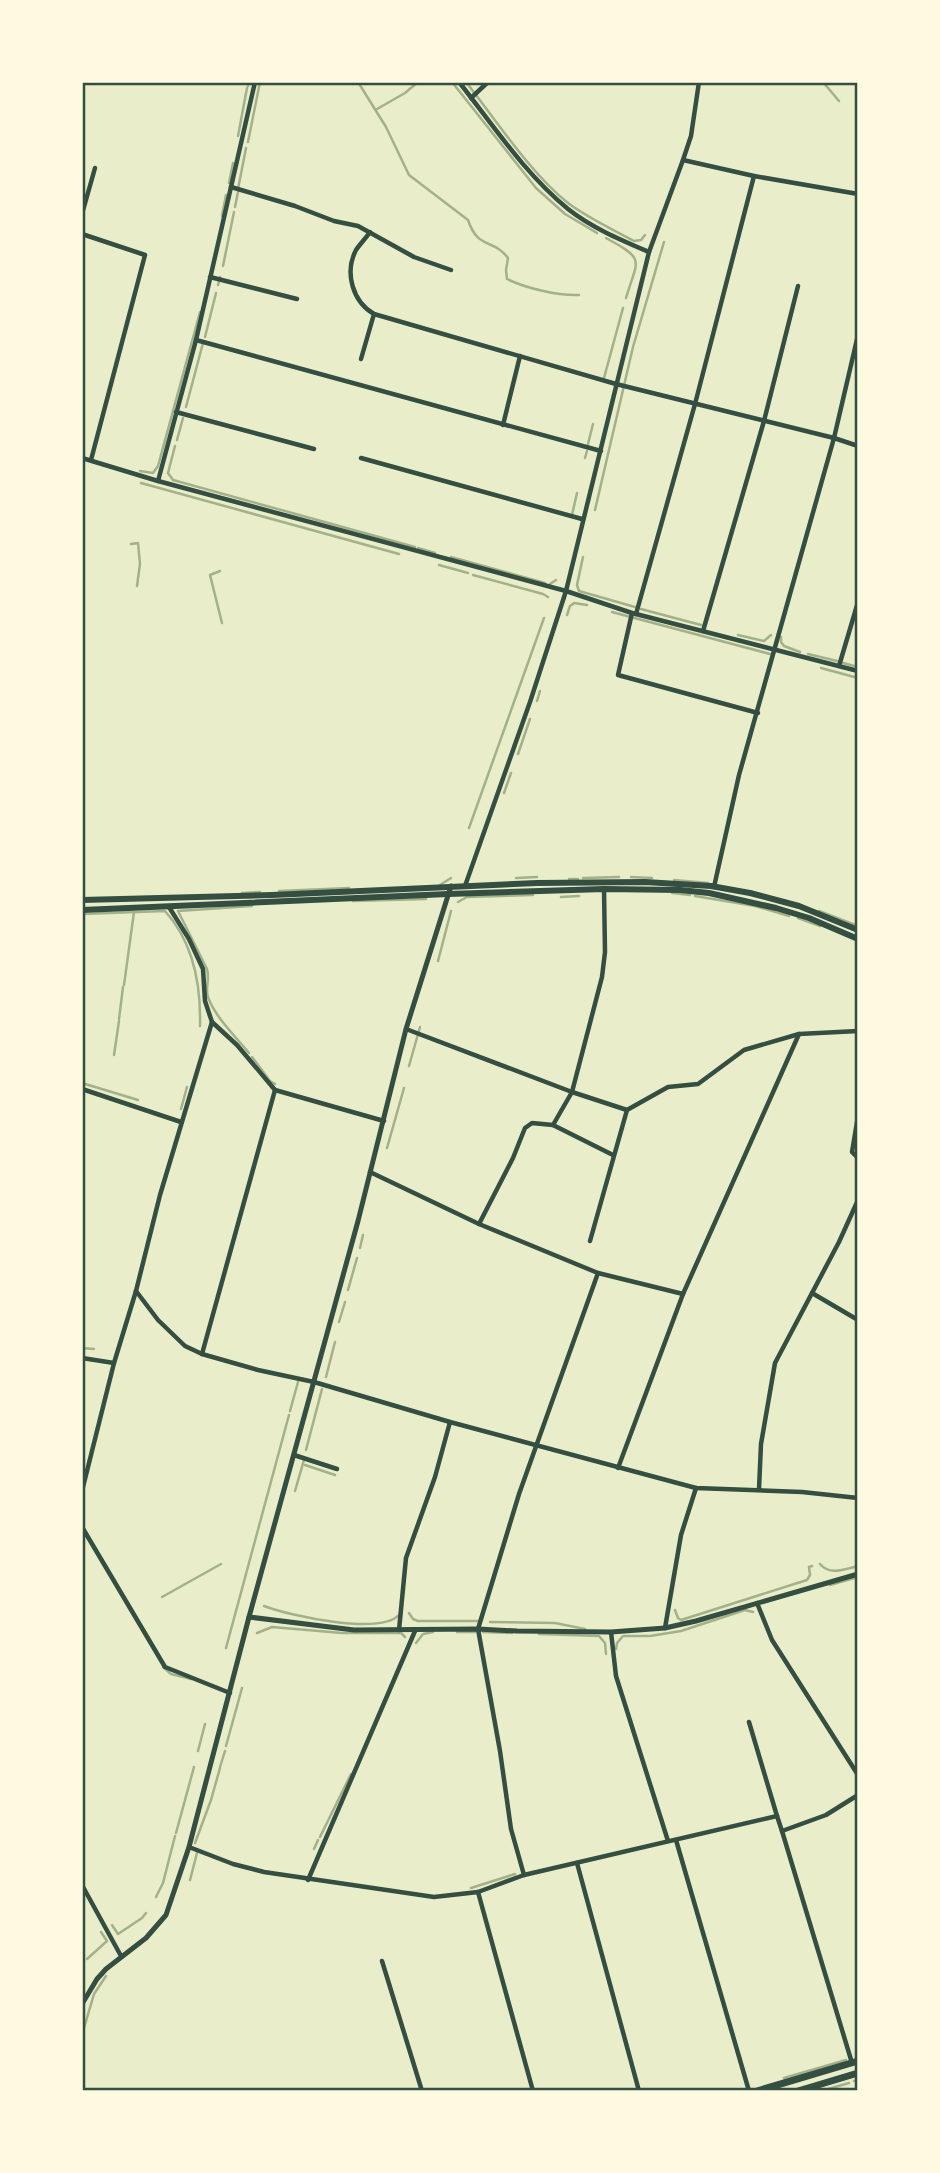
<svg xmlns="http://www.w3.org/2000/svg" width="940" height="2173" font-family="'Exo 2',sans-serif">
<rect width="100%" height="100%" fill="#e9edc9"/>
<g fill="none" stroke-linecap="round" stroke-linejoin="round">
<g stroke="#a3b18a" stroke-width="2.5">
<path d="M358,82L386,127L409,175L468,220C478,250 493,238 508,258L506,270L507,279C525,288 559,296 579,295"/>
<polyline points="452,82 536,188 565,214 597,233"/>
<path d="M466,82C496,120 531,174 568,203C588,218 612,229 634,241L641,240L645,235"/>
<polyline points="823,82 839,101"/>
<polyline points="248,86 248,82"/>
<polyline points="377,109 405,93 418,82"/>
<polyline points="238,136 247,88"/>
<polyline points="248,142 260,82"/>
<polyline points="229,183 233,163"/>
<polyline points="238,189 246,148"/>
<polyline points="235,207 238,192"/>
<polyline points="222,216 226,195"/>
<path d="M606,238C646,260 638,258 626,298"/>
<polyline points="223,266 234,212"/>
<polyline points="218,285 220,277"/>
<polyline points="205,337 216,293"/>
<polyline points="604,378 623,308"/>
<polyline points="186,407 203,343"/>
<polyline points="177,440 183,418"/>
<polyline points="588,444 593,424"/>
<polyline points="175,446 168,473 173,480 415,547"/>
<polyline points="585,458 587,451"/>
<polyline points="140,471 153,473 158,466 200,312"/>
<polyline points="141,483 399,554"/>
<polyline points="595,510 633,347 664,242"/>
<polyline points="572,515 577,493"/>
<polyline points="131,544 138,543 140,564 137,586"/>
<polyline points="418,548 435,553"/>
<polyline points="451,557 545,583"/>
<polyline points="583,557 577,585 579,591 635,607"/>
<polyline points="439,565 468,573"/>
<polyline points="220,571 210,575 222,623"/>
<polyline points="473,575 543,594 548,597"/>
<polyline points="550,584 556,580"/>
<polyline points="641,609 701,625"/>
<polyline points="612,612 770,654"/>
<polyline points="567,615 570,606 574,603 587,605"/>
<polyline points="738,635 764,641 771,635"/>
<polyline points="781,637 781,642 784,646 800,652"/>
<polyline points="808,654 837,661"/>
<polyline points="843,663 858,667"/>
<polyline points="821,668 858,678"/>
<polyline points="537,701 540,691"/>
<polyline points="518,754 530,719"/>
<polyline points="504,793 511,773"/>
<polyline points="469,828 544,618"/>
<polyline points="631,877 652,878"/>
<polyline points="516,878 537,877"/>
<polyline points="583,878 619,877"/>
<polyline points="569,879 578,879"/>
<polyline points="674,880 708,883"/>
<polyline points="440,885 451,878"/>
<polyline points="279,891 349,888"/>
<polyline points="242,893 260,892"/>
<polyline points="672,893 690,895"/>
<polyline points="695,896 755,906 789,916"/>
<polyline points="561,897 579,896"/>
<polyline points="353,901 426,899"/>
<polyline points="458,902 467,897 533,895"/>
<polyline points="819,911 858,926"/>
<path d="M82,914L165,911C193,942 201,986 200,1026"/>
<polyline points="798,918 820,926"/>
<polyline points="438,961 451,911"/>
<polyline points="124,985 134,912"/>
<polyline points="119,1019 123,987"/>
<path d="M249,1053C236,1037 215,1017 208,997C205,988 210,980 207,969L178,911L252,906"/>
<polyline points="114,1055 119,1021"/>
<polyline points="252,1057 270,1081 275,1084"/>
<polyline points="409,1066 420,1027"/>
<polyline points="82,1083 138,1100"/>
<polyline points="181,1109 187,1087"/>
<polyline points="387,1148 404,1088"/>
<polyline points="360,1248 363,1235"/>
<polyline points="348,1290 357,1258"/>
<polyline points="339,1322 345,1302"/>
<polyline points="82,1348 94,1349"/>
<polyline points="326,1377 335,1342"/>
<polyline points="290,1411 298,1382"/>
<polyline points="306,1450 322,1389"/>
<polyline points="305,1465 335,1475"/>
<polyline points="295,1491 304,1460"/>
<path d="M820,1564C830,1576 845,1569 858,1566"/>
<polyline points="830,1585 858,1577"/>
<polyline points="162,1597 221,1564"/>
<path d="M264,1606C290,1616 382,1636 400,1614"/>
<polyline points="675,1610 678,1618 681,1620 807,1580 810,1575 809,1567 812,1566"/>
<polyline points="409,1613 413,1619 418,1621 479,1621"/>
<polyline points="490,1622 555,1623 585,1629"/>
<polyline points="457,1632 475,1632"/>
<polyline points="483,1632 512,1633"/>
<polyline points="257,1633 272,1627 342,1633 401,1633 405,1637"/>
<polyline points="539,1634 599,1636 605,1643 606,1654"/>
<polyline points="650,1636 681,1631 745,1610 753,1612"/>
<polyline points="416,1643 423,1634 433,1632"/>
<polyline points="226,1648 289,1415"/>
<polyline points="616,1649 617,1643 623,1636 648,1636"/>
<polyline points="163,1667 171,1674 191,1679"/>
<polyline points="226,1746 242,1688"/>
<polyline points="198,1751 205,1724"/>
<polyline points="220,1767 225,1751"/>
<polyline points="176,1833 194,1767"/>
<polyline points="320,1837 351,1774"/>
<polyline points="195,1843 211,1800 220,1768"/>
<polyline points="314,1849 318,1840"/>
<polyline points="190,1880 197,1853"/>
<polyline points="471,1888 515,1874"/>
<polyline points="156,1897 163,1883 175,1836"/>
<polyline points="112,1925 118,1934 142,1918 146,1913"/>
<polyline points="87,1959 107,1941 101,1932"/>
<polyline points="82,1964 84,1962"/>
<polyline points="82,2035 94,1994 106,1976"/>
<polyline points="856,2058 858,2057"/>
<polyline points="784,2078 846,2060"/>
<polyline points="854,2081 858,2080"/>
<polyline points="821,2091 849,2083"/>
</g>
<g stroke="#344e41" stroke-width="4.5">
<path d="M459,82C493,125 525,174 568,209C592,228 621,240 649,252"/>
<polyline points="471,98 488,82"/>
<polyline points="683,160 754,176 858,194"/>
<polyline points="231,187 295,206 334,221 358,226 414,257 451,270"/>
<polyline points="82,214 95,168"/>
<path d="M370,232C366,238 360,244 356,250C344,273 353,302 374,314L616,384L834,438L858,446"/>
<polyline points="82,234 145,255 91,460"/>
<polyline points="210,277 297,299"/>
<polyline points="196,340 601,451"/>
<polyline points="361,359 374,314"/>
<polyline points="176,412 314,449"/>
<polyline points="503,425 520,356"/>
<polyline points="82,458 158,481 566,591 632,613 858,671"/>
<polyline points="361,458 582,519"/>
<polyline points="158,481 196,340 255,82"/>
<polyline points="632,613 618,675 758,713"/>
<polyline points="636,614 695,404 754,176"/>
<polyline points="703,631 764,421 798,286"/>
<polyline points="839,666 858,602"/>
<polyline points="465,886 530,702 566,591 649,252 683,160 691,136 699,82"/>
<polyline points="714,887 739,775 834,438 858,335"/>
<polyline points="169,907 189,939 203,969 205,1001 212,1022 237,1045 275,1090 384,1121"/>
<polyline points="406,1029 572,1092 627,1110"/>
<polyline points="82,1089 181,1122"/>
<polyline points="858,1116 852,1152 858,1158"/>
<polyline points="553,1125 572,1092 602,977 605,952 604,889"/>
<polyline points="370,1172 479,1224 598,1273 683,1294"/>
<polyline points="479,1224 513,1158 525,1128 532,1123 553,1125 613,1155"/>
<polyline points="590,1241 627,1110 668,1087 698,1084 744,1050 799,1034 858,1031"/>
<polyline points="136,1291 158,1320 185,1346 202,1354 258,1370 314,1382 450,1422 696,1488 802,1492 858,1498"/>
<polyline points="812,1293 858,1320"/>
<polyline points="202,1354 275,1090"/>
<polyline points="82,1358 114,1363"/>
<polyline points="294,1455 337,1469"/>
<polyline points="618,1468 683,1294 799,1034"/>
<polyline points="759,1489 761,1444 775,1363 839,1242 858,1200"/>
<polyline points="82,1491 114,1363 136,1291 160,1195 212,1022"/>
<polyline points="82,1527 165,1667 230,1693"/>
<polyline points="757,1603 772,1640 858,1775"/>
<polyline points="665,1628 681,1535 696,1488"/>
<polyline points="399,1630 406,1558 435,1477 450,1422"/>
<polyline points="611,1632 616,1676 668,1841"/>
<polyline points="749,1722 777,1816"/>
<polyline points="782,1831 852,2063"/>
<polyline points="676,1840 749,2091"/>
<polyline points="189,1847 233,1864 264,1872 434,1897 478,1892 524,1875 777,1816 782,1831 826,1815 858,1795"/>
<polyline points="577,1863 639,2091"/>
<polyline points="524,1875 511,1829 500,1751 478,1629 519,1494 598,1273"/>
<polyline points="308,1880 415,1631"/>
<polyline points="82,1885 121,1956"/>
<polyline points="478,1892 533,2091"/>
<polyline points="382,1961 422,2091"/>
</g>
<g stroke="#344e41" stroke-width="5">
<polyline points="249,1617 354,1630 478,1629 517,1631 611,1632 665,1628 696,1621 858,1574"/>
<polyline points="82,2004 97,1979 106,1969 146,1938 166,1915 189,1847 249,1617 358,1221 406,1029 451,886"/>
</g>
<g stroke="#344e41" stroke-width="6">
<polyline points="82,900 272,895 537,883 645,882 711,886 750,893 799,906 858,930"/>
<polyline points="82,910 448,894 604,889 680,890 709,893 776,908 809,918 858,939"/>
</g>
<g stroke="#344e41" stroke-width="7">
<polyline points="757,2091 858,2061"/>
<polyline points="798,2091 858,2073"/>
</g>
</g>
<rect width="940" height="2173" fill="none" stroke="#fefae0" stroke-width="168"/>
<rect x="84" y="84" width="772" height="2005" fill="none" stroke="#344e41" stroke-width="2.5"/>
</svg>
